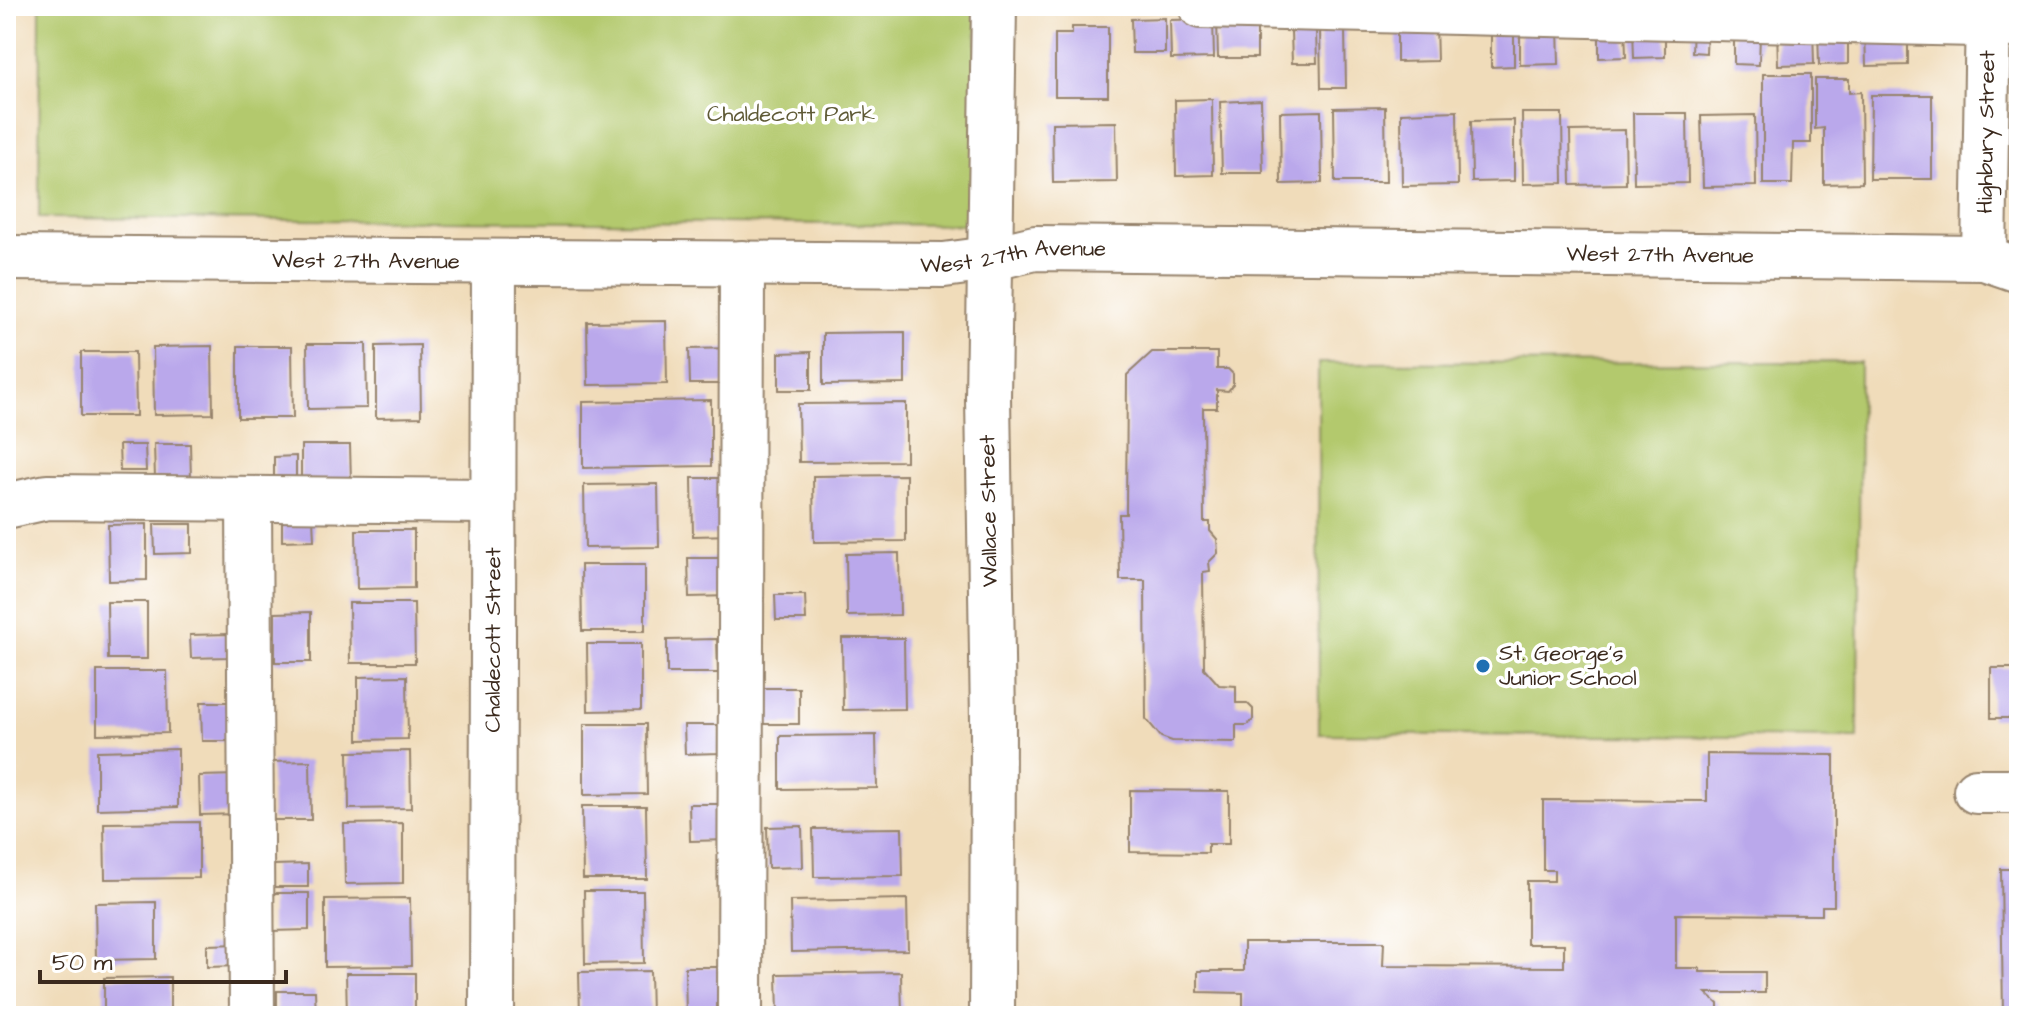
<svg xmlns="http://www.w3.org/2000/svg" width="2025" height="1022" font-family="'Architects Daughter',sans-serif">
<rect width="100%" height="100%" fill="#fff"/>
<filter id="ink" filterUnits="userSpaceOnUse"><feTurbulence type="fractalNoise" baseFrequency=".0125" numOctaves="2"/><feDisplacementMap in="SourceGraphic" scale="16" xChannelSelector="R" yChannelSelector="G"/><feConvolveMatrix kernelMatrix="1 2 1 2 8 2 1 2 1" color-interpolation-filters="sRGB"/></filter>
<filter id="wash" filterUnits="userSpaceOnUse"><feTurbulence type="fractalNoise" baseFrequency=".006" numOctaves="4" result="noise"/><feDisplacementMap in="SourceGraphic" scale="32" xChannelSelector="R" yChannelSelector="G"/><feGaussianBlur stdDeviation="1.8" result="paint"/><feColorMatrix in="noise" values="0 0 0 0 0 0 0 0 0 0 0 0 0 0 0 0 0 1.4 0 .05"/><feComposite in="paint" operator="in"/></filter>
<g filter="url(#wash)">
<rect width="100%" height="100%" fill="#f0dcba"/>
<g fill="#b3c96d" stroke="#777a46" stroke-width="2">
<polygon points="40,6 977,6 976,225 39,218"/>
<polygon points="1860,362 1858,738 1319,734 1318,363"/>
</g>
<g id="blocks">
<g fill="#baa8eb">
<polygon points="1165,18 1165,53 1132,53 1131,19"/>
<polygon points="1213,19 1214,58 1171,59 1170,20"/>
<polygon points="1217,19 1257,19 1257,58 1218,58"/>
<polygon points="1397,23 1436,23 1437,61 1397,62"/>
<polygon points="1625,25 1626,57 1599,58 1599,26"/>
<polygon points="1558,26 1559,64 1520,65 1520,27"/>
<polygon points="1693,26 1707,27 1706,53 1692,52"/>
<polygon points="1072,27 1108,27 1108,96 1055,96 1055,34 1072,34"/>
<polygon points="1777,27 1813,27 1814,64 1778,65"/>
<polygon points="1633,28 1665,28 1665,57 1634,58"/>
<polygon points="1908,28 1908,65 1866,66 1865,29"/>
<polygon points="1320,29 1345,29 1346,88 1321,88"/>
<polygon points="1316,30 1317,63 1292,63 1291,31"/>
<polygon points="1514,30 1514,66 1491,67 1491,31"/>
<polygon points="1818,30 1848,30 1848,64 1819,65"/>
<polygon points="1734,34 1760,35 1759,65 1734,64"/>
<polygon points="1763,74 1811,74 1811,143 1793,143 1792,184 1763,184"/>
<polygon points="1815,79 1849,79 1849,93 1861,92 1862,183 1824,184 1824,128 1815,129"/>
<polygon points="1871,95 1932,95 1932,179 1870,179"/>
<polygon points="1212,99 1213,175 1176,176 1175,100"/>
<polygon points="1261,100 1263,173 1222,173 1220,102"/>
<polygon points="1385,107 1386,182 1335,182 1334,108"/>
<polygon points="1321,111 1322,183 1281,184 1280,112"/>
<polygon points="1457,111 1458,185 1402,186 1401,113"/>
<polygon points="1522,113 1562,113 1563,183 1523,184"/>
<polygon points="1633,113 1687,113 1688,183 1634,184"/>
<polygon points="1755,115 1756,186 1703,187 1701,116"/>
<polygon points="1514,120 1514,181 1472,182 1471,121"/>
<polygon points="1116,122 1117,182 1053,183 1052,123"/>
<polygon points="1625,130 1626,184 1571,185 1570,131"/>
<polygon points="666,321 667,384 588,385 587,322"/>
<polygon points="905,332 905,384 823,385 823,333"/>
<polygon points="307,344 366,344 367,408 308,409"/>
<polygon points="420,345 421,417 376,418 376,346"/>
<polygon points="212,346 213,414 154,415 153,347"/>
<polygon points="238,346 292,346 293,418 238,418"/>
<polygon points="735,348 735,384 690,384 689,349"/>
<polygon points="81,352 135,352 136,416 81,416"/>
<polygon points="811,352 811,390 779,390 779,353"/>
<polygon points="1152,352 1217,352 1217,369 1228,369 1233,374 1233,385 1228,391 1217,390 1217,408 1203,408 1204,522 1210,522 1210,531 1217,539 1218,553 1209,562 1210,571 1203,572 1204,668 1219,685 1236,686 1236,703 1247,703 1253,709 1253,720 1247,725 1236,725 1236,742 1172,741 1161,737 1146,719 1145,580 1120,580 1119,514 1126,514 1127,375"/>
<polygon points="711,400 711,466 583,468 583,402"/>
<polygon points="906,403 906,461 799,462 798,404"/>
<polygon points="154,444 190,444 191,479 155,479"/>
<polygon points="119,445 145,445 146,471 120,471"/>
<polygon points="301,445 350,445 351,481 301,481"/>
<polygon points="296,456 296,481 274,481 274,457"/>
<polygon points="906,475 906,541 814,542 813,476"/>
<polygon points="692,478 733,478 733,535 693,536"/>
<polygon points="658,484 659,547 585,548 584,485"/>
<polygon points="282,518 313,518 314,540 282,541"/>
<polygon points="147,524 147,580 109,581 108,525"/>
<polygon points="154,524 192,524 192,553 155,554"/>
<polygon points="356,530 414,530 414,588 357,589"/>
<polygon points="899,553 900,615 847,616 846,554"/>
<polygon points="688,558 730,558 731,596 689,597"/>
<polygon points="581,565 645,565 645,631 582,631"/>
<polygon points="775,595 805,595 806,620 776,620"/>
<polygon points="107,602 147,602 147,659 108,659"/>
<polygon points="349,603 414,603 415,663 350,663"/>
<polygon points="311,612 311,662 275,662 275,613"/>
<polygon points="228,634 228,657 191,658 190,635"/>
<polygon points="842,638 904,638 905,709 843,710"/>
<polygon points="717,639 718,673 667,673 667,640"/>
<polygon points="587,644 641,644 641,710 588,711"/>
<rect x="1991" y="668" width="28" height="50"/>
<polygon points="97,671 167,671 168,733 97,734"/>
<polygon points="407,676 408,739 358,740 358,677"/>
<rect x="761" y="688" width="38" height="36"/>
<polygon points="201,702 239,702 239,741 202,741"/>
<polygon points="584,724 646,724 647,794 584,795"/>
<polygon points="684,725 719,725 720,753 685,754"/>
<polygon points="876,735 877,788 780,789 780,736"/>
<polygon points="178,749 178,807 97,809 97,751"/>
<polygon points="410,751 411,808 349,809 348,752"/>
<polygon points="1707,754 1834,755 1834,906 1822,906 1822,915 1676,914 1676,968 1700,968 1700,972 1765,972 1765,993 1706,993 1718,1004 1718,1016 1243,1016 1243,993 1198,992 1198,971 1244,971 1244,942 1384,942 1383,966 1564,967 1564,944 1527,944 1527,881 1554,881 1554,870 1543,870 1543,800 1707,801"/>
<polygon points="310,761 311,820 272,820 271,762"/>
<polygon points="239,775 239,814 200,815 199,776"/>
<polygon points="1130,790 1229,791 1229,844 1208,844 1208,853 1130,852"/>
<polygon points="689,804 729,804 729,840 690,841"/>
<polygon points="582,806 646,806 647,879 583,879"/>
<polygon points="199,822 199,878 105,879 104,823"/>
<polygon points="403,823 403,883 345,884 344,824"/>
<polygon points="802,826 803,867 768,868 767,827"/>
<polygon points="902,828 903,876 814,877 813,829"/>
<polygon points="308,864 308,887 273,887 273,865"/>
<polygon points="2001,869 2019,869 2019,1016 2003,1016"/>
<polygon points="584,891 643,891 644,963 585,964"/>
<polygon points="271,893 309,893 309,930 271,931"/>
<polygon points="410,898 411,966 325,967 325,899"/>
<polygon points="907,899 908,950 791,952 790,901"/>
<polygon points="156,902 156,959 96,960 95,903"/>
<polygon points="240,944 240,966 207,967 207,945"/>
<polygon points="685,967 726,967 727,1016 686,1016"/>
<polygon points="650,971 651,1016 580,1016 579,972"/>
<polygon points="901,972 902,1016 778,1016 777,974"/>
<polygon points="346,973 415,973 415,1016 347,1016"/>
<polygon points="170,977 170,1016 104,1016 104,978"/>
<polygon points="277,991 315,991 316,1016 277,1016"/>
</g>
</g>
</g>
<g filter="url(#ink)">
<use href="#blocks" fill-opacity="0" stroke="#96836c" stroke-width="2"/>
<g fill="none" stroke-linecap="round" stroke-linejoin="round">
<defs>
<g id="minor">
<polyline points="1201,6 2019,25"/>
<path id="s1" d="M6,258L944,265L989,259L1035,248L1984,258L2019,270"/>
<path id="s2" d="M1984,258L1988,6"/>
<polyline points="249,499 252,1016"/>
<polyline points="6,506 47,497 492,501"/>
<polyline points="1976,791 2019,791"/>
<path id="s3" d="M492,1016L494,262"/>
<polyline points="740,1016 742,263"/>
<polyline points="992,1016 993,721 988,397 994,6"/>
</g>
</defs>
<use href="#minor" stroke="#96836c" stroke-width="48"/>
<use href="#minor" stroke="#fff" stroke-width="44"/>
</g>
</g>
<circle fill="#1f6fb2" stroke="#fff" stroke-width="3" cx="1483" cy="666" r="8"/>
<g text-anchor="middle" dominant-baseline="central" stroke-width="7" stroke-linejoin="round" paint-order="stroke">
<g font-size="22" fill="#5f5a36" stroke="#fff">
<text x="791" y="114">Chaldecott Park</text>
</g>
<g font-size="22" fill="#3b2a1e" stroke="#fff">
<text stroke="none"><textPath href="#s2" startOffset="126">Highbury Street</textPath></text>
<text stroke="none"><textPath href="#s1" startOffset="1656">West 27th Avenue</textPath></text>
<text stroke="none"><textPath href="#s1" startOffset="1008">West 27th Avenue</textPath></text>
<text stroke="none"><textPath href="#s1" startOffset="360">West 27th Avenue</textPath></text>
<text transform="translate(989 511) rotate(-91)">Wallace Street</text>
<text stroke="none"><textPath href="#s3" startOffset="376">Chaldecott Street</textPath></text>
</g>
<g font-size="22" fill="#3b2a1e" stroke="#fff" text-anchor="start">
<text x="1499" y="653">St. George's<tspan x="1499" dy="25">Junior School</tspan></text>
</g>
</g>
<rect width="2025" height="1022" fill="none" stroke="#fff" stroke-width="32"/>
<path d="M40 970v12h246v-12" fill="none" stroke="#3b2a1e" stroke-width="4"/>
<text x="52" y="970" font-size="24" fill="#3b2a1e" stroke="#ffffff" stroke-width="6" paint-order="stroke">50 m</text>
</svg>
